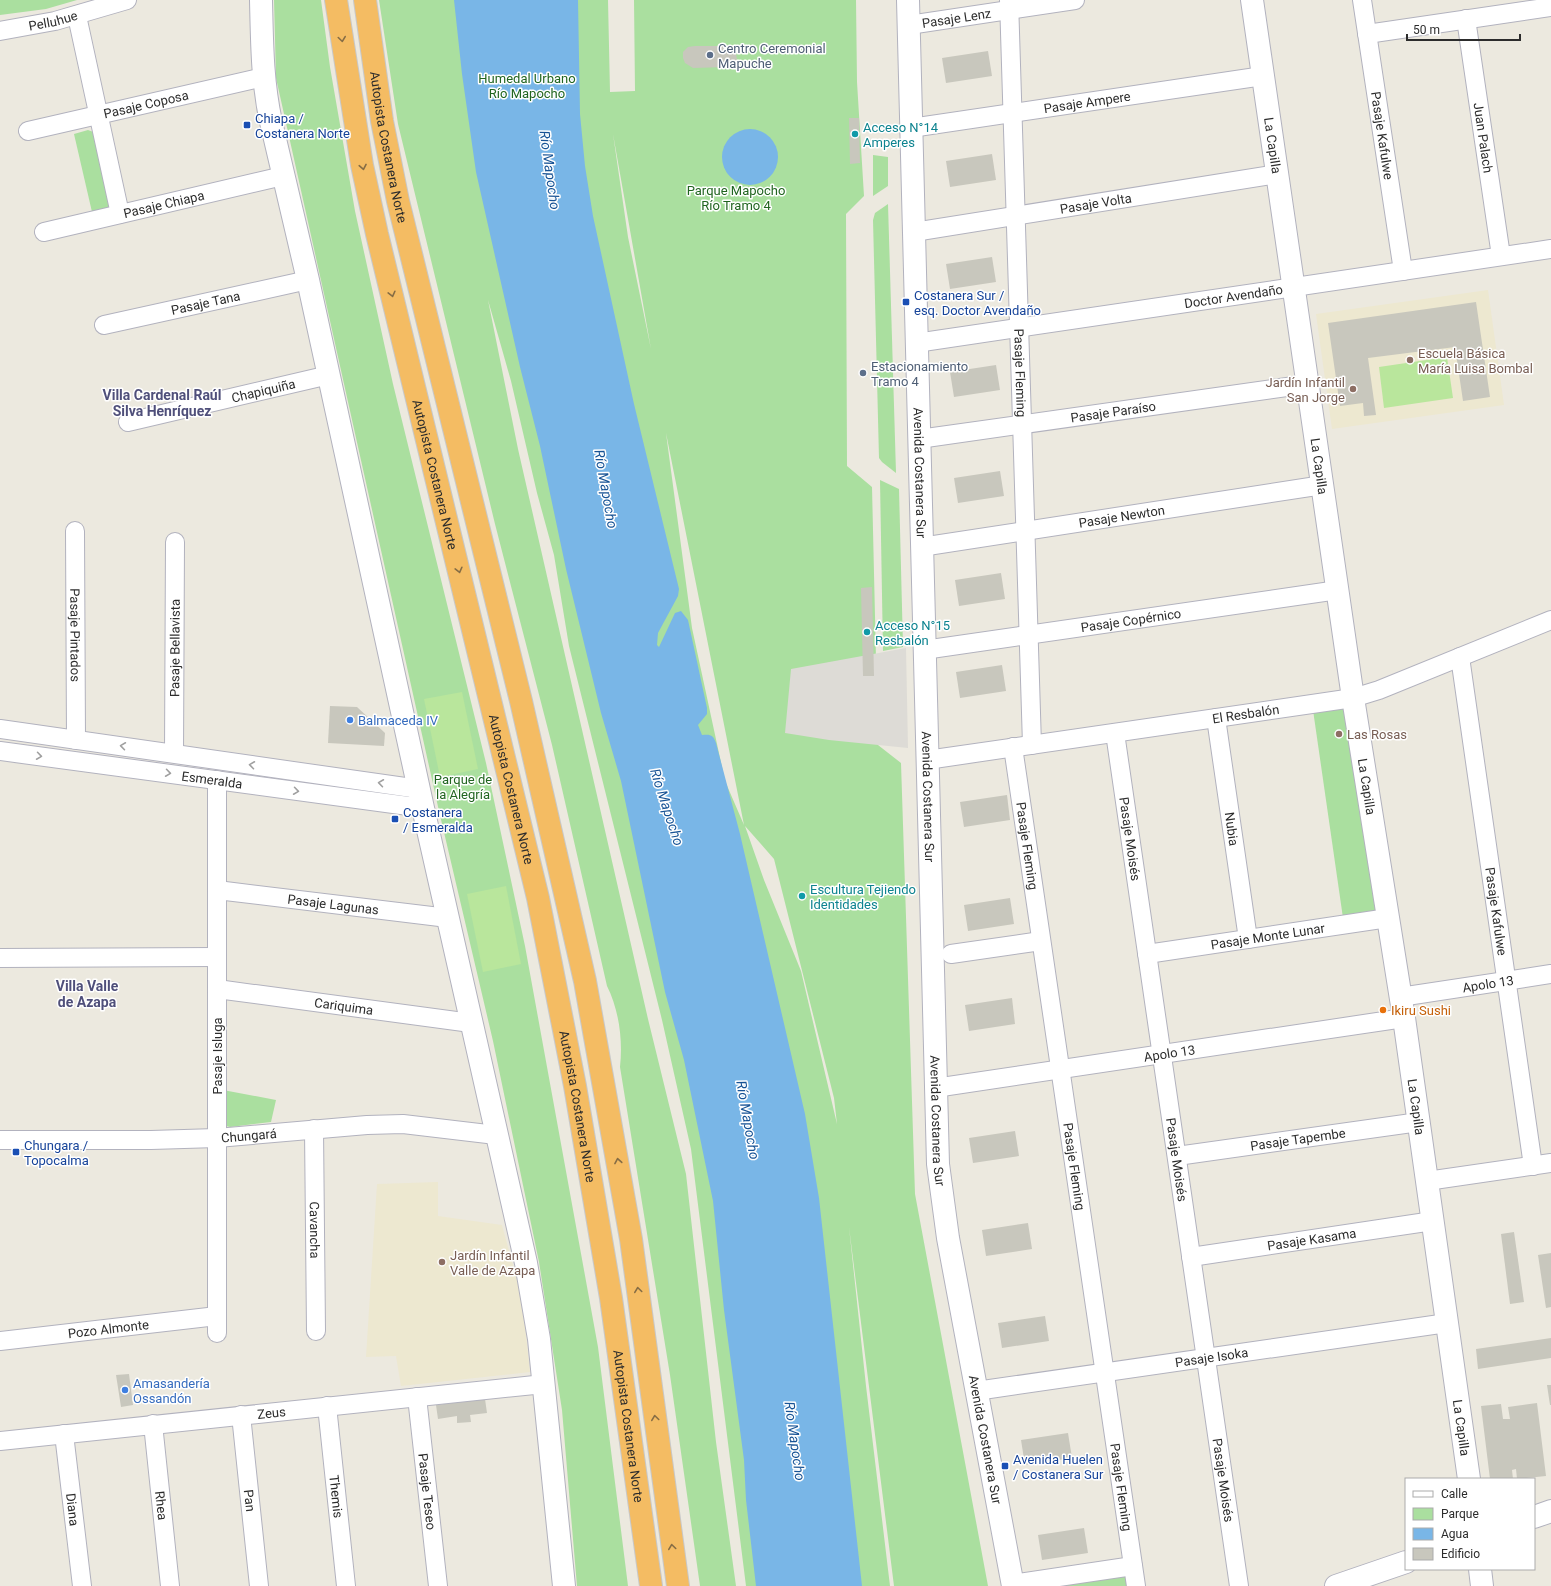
<svg xmlns="http://www.w3.org/2000/svg" width="1551" height="1586" font-family="Roboto,sans-serif">
<rect width="100%" height="100%" fill="#ece9df"/>
<g fill="#ede8d0">
<polygon points="1488,290 1504,405 1332,429 1316,314"/>
<polygon points="438,1182 438,1216 502,1225 522,1299 530,1372 401,1386 396,1356 366,1357 377,1184"/>
</g>
<g fill="#aadf9f" fill-rule="evenodd">
<polygon points="0,0 77,0 46,9 0,15"/>
<polygon points="274,0 321,0 330,67 355,211 393,384 486,763 525,946 598,1347 628,1586 577,1586 562,1410 539,1262 493,1041 439,811 276,78"/>
<path d="M379,0H608L610,92L635,91L634,0H856L857,82L864,196L846,214L847,466L872,487L878,745L901,763L915,1194L988,1586H894L849,1227L866,1386L890,1586H746L691,1149L662,1020L569,646L554,555L537,493L511,381L488,300L518,449L648,1019L686,1174L716,1442L736,1586H700L670,1375L620,1067C623,1040 619,1010 607,986L552,745L495,524L398,124ZM613,134L651,349L628,237ZM666,433L744,825L725,781L692,628ZM745,826L774,859L834,1098L837,1124L801,971L764,880Z"/>
<polygon points="88,130 96,133 112,200 109,208 92,212 74,134"/>
<polygon points="873,155 888,157 888,186 873,196"/>
<polygon points="888,204 896,473 882,462 879,458 873,220 875,213"/>
<polygon points="880,480 899,489 903,647 883,651"/>
<polygon points="1346,705 1376,914 1343,918 1313,710"/>
<polygon points="223,1090 276,1100 271,1122 230,1127 222,1125"/>
<polygon points="1126,1573 1128,1586 1038,1586"/>
</g>
<g fill="#b9e69c">
<polygon points="1447,357 1453,398 1384,408 1379,367"/>
<polygon points="462,692 478,769 440,777 424,699"/>
<polygon points="506,886 521,964 483,972 467,894"/>
</g>
<polygon fill="#dddbd6" points="906,648 908,748 829,740 785,733 791,669"/>
<g fill="#79b6e7">
<path d="M454,0H578L580,114L585,166L593,216L634,404L679,589L678,596L658,633L657,645L659,647L675,613L681,611L688,620L707,708V714L698,725L702,735C711,734 713,735 716,743L740,834L805,1114L819,1198L862,1586H756L746,1500L744,1460L724,1310L713,1201L684,1060L665,992L621,781L601,713L566,569L540,446L520,367L476,172L462,74Z"/>
<circle cx="750" cy="157" r="28"/>
</g>
<g fill="#c8c7bd">
<polygon points="695,46 725,46 736,53 737,60 733,66 727,67 693,68 685,63 683,58 683,52 688,47"/>
<polygon points="988,51 992,76 946,83 942,58"/>
<polygon points="849,118 859,118 860,163 850,164"/>
<polygon points="992,154 996,180 950,187 946,161"/>
<polygon points="992,257 996,282 950,289 946,264"/>
<polygon points="1476,302 1490,397 1463,401 1455,347 1368,358 1376,415 1364,416 1363,403 1340,406 1328,323"/>
<polygon points="996,365 1000,390 954,397 950,372"/>
<polygon points="1000,471 1004,496 958,503 954,478"/>
<polygon points="1001,573 1005,599 959,606 955,580"/>
<polygon points="872,587 874,676 863,676 861,588"/>
<polygon points="1002,665 1006,691 960,698 956,672"/>
<polygon points="330,706 357,707 385,733 384,746 328,743"/>
<polygon points="1007,795 1010,820 964,827 960,802"/>
<polygon points="1010,898 1014,924 968,931 964,905"/>
<polygon points="1012,998 1015,1024 969,1031 965,1005"/>
<polygon points="1015,1131 1019,1156 973,1163 969,1138"/>
<polygon points="1028,1223 1032,1249 986,1256 982,1230"/>
<polygon points="1514,1232 1524,1302 1510,1304 1501,1234"/>
<polygon points="1551,1253 1551,1307 1546,1308 1538,1255"/>
<polygon points="1045,1316 1049,1341 1002,1348 998,1323"/>
<polygon points="1551,1338 1551,1358 1478,1369 1476,1349"/>
<polygon points="129,1374 133,1405 121,1407 116,1375"/>
<polygon points="1547,1385 1551,1385 1551,1405 1550,1405"/>
<polygon points="485,1399 487,1413 470,1415 471,1422 457,1423 457,1416 438,1419 436,1405"/>
<polygon points="1537,1403 1546,1476 1517,1479 1516,1469 1512,1470 1513,1479 1490,1479 1481,1406 1501,1404 1503,1419 1510,1419 1508,1407"/>
<polygon points="1068,1433 1072,1458 1025,1465 1021,1440"/>
<polygon points="1084,1528 1088,1553 1042,1560 1038,1535"/>
</g>
<g fill="none" stroke-linecap="round" stroke-linejoin="round">
<defs>
<g id="street">
<path id="s1" d="M1009,0L1032,745"/>
<path id="s2" d="M1362,0L1403,271"/>
<polyline points="77,16 120,214"/>
<path id="s3" d="M1466,19L1501,256"/>
<path id="s4" d="M909,25L1075,0"/>
<path id="s5" d="M0,31L55,21L127,0"/>
<polyline points="1367,34 1551,7"/>
<path id="s6" d="M911,128L1263,76"/>
<path id="s7" d="M28,131L264,77"/>
<path id="s8" d="M44,232L283,176"/>
<path id="s9" d="M914,232L1278,174"/>
<path id="s10" d="M104,325L308,280"/>
<path id="s11" d="M916,343L1551,249"/>
<path id="s12" d="M128,422L329,375"/>
<path id="s13" d="M919,439L1308,384"/>
<path id="s14" d="M75,531L76,740"/>
<path id="s15" d="M921,547L1323,485"/>
<path id="s16" d="M924,650L1338,590"/>
<path id="s17" d="M1460,657L1533,1166"/>
<path id="s18" d="M1216,718L1248,939"/>
<polyline points="0,729 419,789"/>
<path id="s19" d="M1115,733L1239,1586"/>
<path id="s20" d="M1013,747L1136,1586"/>
<path id="s21" d="M0,751L423,808"/>
<path id="s22" d="M174,753L175,542"/>
<path id="s23" d="M927,760L1353,698L1379,690L1551,620"/>
<polyline points="217,780 217,1333"/>
<path id="s24" d="M217,890L448,918"/>
<polyline points="951,954 1041,941"/>
<path id="s25" d="M1147,954L1388,918"/>
<polyline points="0,958 217,957"/>
<path id="s26" d="M217,989L471,1023"/>
<path id="s27" d="M1400,997L1551,974"/>
<path id="s28" d="M935,1088L1404,1018"/>
<path id="s29" d="M314,1129L316,1331"/>
<path id="s30" d="M0,1140H151L217,1138L367,1125L403,1124L496,1135"/>
<path id="s31" d="M1177,1156L1419,1122"/>
<polyline points="1427,1181 1551,1163"/>
<path id="s32" d="M1191,1257L1433,1221"/>
<path id="s33" d="M0,1341L217,1316"/>
<path id="s34" d="M976,1391L1447,1323"/>
<path id="s35" d="M417,1397L438,1586"/>
<path id="s36" d="M327,1406L346,1586"/>
<path id="s37" d="M241,1415L259,1586"/>
<path id="s38" d="M153,1424L170,1586"/>
<path id="s39" d="M64,1434L82,1586"/>
<path id="s40" d="M0,1441L544,1384"/>
<polyline points="1012,1584 1133,1566"/>
</g>
<g id="secondary">
<path d="M261,0C262,41 262,81 271,122L308,280L423,808L526,1263L539,1339L564,1586"/>
<path id="s41" d="M908,0L938,1164L948,1238L1013,1586"/>
<path id="s42" d="M1252,0L1353,698L1404,1018L1469,1479"/>
<polyline points="1534,1517 1551,1511"/>
<polyline points="1480,1569 1482,1586"/>
<polyline points="1336,1586 1406,1562"/>
</g>
<g id="highway">
<path id="s43" d="M336,0L362,165L377,234L538,898L575,1086L611,1298L651,1586"/>
<path id="s44" d="M365,0L382,121L398,201L521,701L585,981L631,1239L678,1586"/>
</g>
</defs>
<use href="#street" stroke="#b2b2be" stroke-width="20"/>
<use href="#secondary" stroke="#b2b2be" stroke-width="24"/>
<use href="#highway" stroke="#c8c8c8" stroke-width="24"/>
<use href="#street" stroke="#fff" stroke-width="18"/>
<use href="#secondary" stroke="#fff" stroke-width="22"/>
<use href="#highway" stroke="#f4bc63" stroke-width="22"/>
</g>
<defs><path id="oneway-chevron" d="M-2-3.5L2.5 0L-2 3.5" fill="none" stroke-width="1.6" stroke-linecap="round" stroke-linejoin="round"/></defs>
<g stroke="#866d45">
<use href="#oneway-chevron" transform="translate(342 39) rotate(82)"/>
<use href="#oneway-chevron" transform="translate(363 167) rotate(79)"/>
<use href="#oneway-chevron" transform="translate(392 294) rotate(76)"/>
<use href="#oneway-chevron" transform="translate(459 570) rotate(76)"/>
<use href="#oneway-chevron" transform="translate(618 1161) rotate(-100)"/>
<use href="#oneway-chevron" transform="translate(638 1290) rotate(-98)"/>
<use href="#oneway-chevron" transform="translate(655 1418) rotate(-98)"/>
<use href="#oneway-chevron" transform="translate(672 1547) rotate(-98)"/>
</g>
<g stroke="#a0a0a0">
<use href="#oneway-chevron" transform="translate(123 746) rotate(-172)"/>
<use href="#oneway-chevron" transform="translate(39 756) rotate(8)"/>
<use href="#oneway-chevron" transform="translate(252 765) rotate(-172)"/>
<use href="#oneway-chevron" transform="translate(168 773) rotate(8)"/>
<use href="#oneway-chevron" transform="translate(381 783) rotate(-172)"/>
<use href="#oneway-chevron" transform="translate(296 791) rotate(8)"/>
</g>
<g fill="#5c6f8a" stroke="#fff" stroke-width="1.5">
<circle cx="710" cy="55" r="4"/>
<circle cx="863" cy="373" r="4"/>
</g>
<g fill="#1a4fb4" stroke="#fff" stroke-width="1.5">
<rect x="243" y="121" width="8" height="8" rx="2"/>
<rect x="902" y="298" width="8" height="8" rx="2"/>
<rect x="391" y="815" width="8" height="8" rx="2"/>
<rect x="12" y="1148" width="8" height="8" rx="2"/>
<rect x="1001" y="1462" width="8" height="8" rx="2"/>
</g>
<g fill="#0f9aa8" stroke="#fff" stroke-width="1.5">
<circle cx="855" cy="134" r="4"/>
<circle cx="867" cy="632" r="4"/>
<circle cx="802" cy="896" r="4"/>
</g>
<g fill="#8d6e63" stroke="#fff" stroke-width="1.5">
<circle cx="1410" cy="360" r="4"/>
<circle cx="1353" cy="389" r="4"/>
<circle cx="1339" cy="734" r="4"/>
<circle cx="442" cy="1262" r="4"/>
</g>
<g fill="#3f7fe0" stroke="#fff" stroke-width="1.5">
<circle cx="350" cy="720" r="4"/>
<circle cx="125" cy="1390" r="4"/>
</g>
<circle fill="#e8710a" stroke="#fff" stroke-width="1.5" cx="1383" cy="1010" r="4"/>
<g text-anchor="middle" dominant-baseline="central" stroke-width="3" stroke-linejoin="round" paint-order="stroke">
<g font-size="13" fill="#2c2c2c" stroke="#fff">
<text stroke="none"><textPath href="#s4" startOffset="48">Pasaje Lenz</textPath></text>
<text stroke="none"><textPath href="#s5" startOffset="54">Pelluhue</textPath></text>
<text stroke="none"><textPath href="#s6" startOffset="178">Pasaje Ampere</textPath></text>
<text stroke="none"><textPath href="#s7" startOffset="121">Pasaje Coposa</textPath></text>
<text stroke="none"><textPath href="#s2" startOffset="137">Pasaje Kafulwe</textPath></text>
<text stroke="none"><textPath href="#s3" startOffset="120">Juan Palach</textPath></text>
<text stroke="none"><textPath href="#s42" startOffset="147">La Capilla</textPath></text>
<text stroke="none"><textPath href="#s44" startOffset="149">Autopista Costanera Norte</textPath></text>
<text stroke="none"><textPath href="#s9" startOffset="184">Pasaje Volta</textPath></text>
<text stroke="none"><textPath href="#s8" startOffset="123">Pasaje Chiapa</textPath></text>
<text stroke="none"><textPath href="#s11" startOffset="321">Doctor Avendaño</textPath></text>
<text stroke="none"><textPath href="#s10" startOffset="104">Pasaje Tana</textPath></text>
<text stroke="none"><textPath href="#s1" startOffset="373">Pasaje Fleming</textPath></text>
<text stroke="none"><textPath href="#s12" startOffset="139">Chapiquiña</textPath></text>
<text stroke="none"><textPath href="#s13" startOffset="196">Pasaje Paraíso</textPath></text>
<text stroke="none"><textPath href="#s42" startOffset="471">La Capilla</textPath></text>
<text stroke="none"><textPath href="#s41" startOffset="473">Avenida Costanera Sur</textPath></text>
<text stroke="none"><textPath href="#s43" startOffset="485">Autopista Costanera Norte</textPath></text>
<text stroke="none"><textPath href="#s15" startOffset="203">Pasaje Newton</textPath></text>
<text stroke="none"><textPath href="#s16" startOffset="209">Pasaje Copérnico</textPath></text>
<text stroke="none"><textPath href="#s14" startOffset="104">Pasaje Pintados</textPath></text>
<text stroke="none"><textPath href="#s22" startOffset="105">Pasaje Bellavista</textPath></text>
<text stroke="none"><textPath href="#s23" startOffset="322">El Resbalón</textPath></text>
<text stroke="none"><textPath href="#s21" startOffset="214">Esmeralda</textPath></text>
<text stroke="none"><textPath href="#s42" startOffset="795">La Capilla</textPath></text>
<text stroke="none"><textPath href="#s43" startOffset="809">Autopista Costanera Norte</textPath></text>
<text stroke="none"><textPath href="#s41" startOffset="797">Avenida Costanera Sur</textPath></text>
<text stroke="none"><textPath href="#s18" startOffset="112">Nubia</textPath></text>
<text stroke="none"><textPath href="#s19" startOffset="107">Pasaje Moisés</textPath></text>
<text stroke="none"><textPath href="#s20" startOffset="100">Pasaje Fleming</textPath></text>
<text stroke="none"><textPath href="#s24" startOffset="117">Pasaje Lagunas</textPath></text>
<text stroke="none"><textPath href="#s17" startOffset="257">Pasaje Kafulwe</textPath></text>
<text stroke="none"><textPath href="#s25" startOffset="122">Pasaje Monte Lunar</textPath></text>
<text stroke="none"><textPath href="#s27" startOffset="89">Apolo 13</textPath></text>
<text stroke="none"><textPath href="#s26" startOffset="128">Cariquima</textPath></text>
<text stroke="none"><textPath href="#s28" startOffset="237">Apolo 13</textPath></text>
<text transform="translate(217 1056) rotate(-90)">Pasaje Isluga</text>
<text stroke="none"><textPath href="#s43" startOffset="1133">Autopista Costanera Norte</textPath></text>
<text stroke="none"><textPath href="#s42" startOffset="1119">La Capilla</textPath></text>
<text stroke="none"><textPath href="#s41" startOffset="1121">Avenida Costanera Sur</textPath></text>
<text stroke="none"><textPath href="#s30" startOffset="249">Chungará</textPath></text>
<text stroke="none"><textPath href="#s31" startOffset="122">Pasaje Tapembe</textPath></text>
<text stroke="none"><textPath href="#s19" startOffset="431">Pasaje Moisés</textPath></text>
<text stroke="none"><textPath href="#s20" startOffset="424">Pasaje Fleming</textPath></text>
<text stroke="none"><textPath href="#s29" startOffset="101">Cavancha</textPath></text>
<text stroke="none"><textPath href="#s32" startOffset="122">Pasaje Kasama</textPath></text>
<text stroke="none"><textPath href="#s33" startOffset="109">Pozo Almonte</textPath></text>
<text stroke="none"><textPath href="#s34" startOffset="238">Pasaje Isoka</textPath></text>
<text stroke="none"><textPath href="#s40" startOffset="273">Zeus</textPath></text>
<text stroke="none"><textPath href="#s43" startOffset="1457">Autopista Costanera Norte</textPath></text>
<text stroke="none"><textPath href="#s42" startOffset="1443">La Capilla</textPath></text>
<text stroke="none"><textPath href="#s41" startOffset="1444">Avenida Costanera Sur</textPath></text>
<text stroke="none"><textPath href="#s19" startOffset="755">Pasaje Moisés</textPath></text>
<text stroke="none"><textPath href="#s20" startOffset="748">Pasaje Fleming</textPath></text>
<text stroke="none"><textPath href="#s35" startOffset="95">Pasaje Teseo</textPath></text>
<text stroke="none"><textPath href="#s36" startOffset="91">Themis</textPath></text>
<text stroke="none"><textPath href="#s37" startOffset="86">Pan</textPath></text>
<text stroke="none"><textPath href="#s38" startOffset="82">Rhea</textPath></text>
<text stroke="none"><textPath href="#s39" startOffset="76">Diana</textPath></text>
</g>
<g font-size="13" fill="#4e5e75" stroke="#fff" text-anchor="start">
<text x="718" y="48">Centro Ceremonial<tspan x="718" dy="15">Mapuche</tspan></text>
<text x="871" y="366">Estacionamiento<tspan x="871" dy="15">Tramo 4</tspan></text>
</g>
<g font-size="13" fill="#216520" stroke="#fff">
<text x="527" y="78">Humedal Urbano<tspan x="527" dy="15">Río Mapocho</tspan></text>
<text x="736" y="190">Parque Mapocho<tspan x="736" dy="15">Río Tramo 4</tspan></text>
<text x="463" y="779">Parque de<tspan x="463" dy="15">la Alegría</tspan></text>
</g>
<g font-size="13" fill="#164399" stroke="#fff" text-anchor="start">
<text x="255" y="118">Chiapa /<tspan x="255" dy="15">Costanera Norte</tspan></text>
<text x="914" y="295">Costanera Sur /<tspan x="914" dy="15">esq. Doctor Avendaño</tspan></text>
<text x="403" y="812">Costanera<tspan x="403" dy="15">/ Esmeralda</tspan></text>
<text x="24" y="1145">Chungara /<tspan x="24" dy="15">Topocalma</tspan></text>
<text x="1013" y="1459">Avenida Huelen<tspan x="1013" dy="15">/ Costanera Sur</tspan></text>
</g>
<g font-size="13" fill="#0d838f" stroke="#fff" text-anchor="start">
<text x="863" y="127">Acceso N°14<tspan x="863" dy="15">Amperes</tspan></text>
<text x="875" y="625">Acceso N°15<tspan x="875" dy="15">Resbalón</tspan></text>
<text x="810" y="889">Escultura Tejiendo<tspan x="810" dy="15">Identidades</tspan></text>
</g>
<g font-size="13" fill="#785e54" stroke="#fff" text-anchor="start">
<text x="1418" y="353">Escuela Básica<tspan x="1418" dy="15">María Luisa Bombal</tspan></text>
<text x="1345" y="382" text-anchor="end">Jardín Infantil<tspan x="1345" dy="15">San Jorge</tspan></text>
<text x="1347" y="734">Las Rosas</text>
<text x="450" y="1255">Jardín Infantil<tspan x="450" dy="15">Valle de Azapa</tspan></text>
</g>
<g font-size="13" fill="#366cbe" stroke="#fff" text-anchor="start">
<text x="358" y="720">Balmaceda IV</text>
<text x="133" y="1383">Amasandería<tspan x="133" dy="15">Ossandón</tspan></text>
</g>
<g font-size="13" fill="#c56008" stroke="#fff" text-anchor="start">
<text x="1391" y="1010">Ikiru Sushi</text>
</g>
<g font-size="14" font-style="italic" fill="#175395" stroke="#fff">
<text transform="translate(550 170) rotate(82)">Río Mapocho</text>
<text transform="translate(606 489) rotate(80)">Río Mapocho</text>
<text transform="translate(667 807) rotate(72)">Río Mapocho</text>
<text transform="translate(748 1120) rotate(80)">Río Mapocho</text>
<text transform="translate(795 1441) rotate(82)">Río Mapocho</text>
</g>
<g font-size="14" font-weight="bold" fill="#4f4f7a" stroke="#fff">
<text x="162" y="395">Villa Cardenal Raúl<tspan x="162" dy="16">Silva Henríquez</tspan></text>
<text x="87" y="986">Villa Valle<tspan x="87" dy="16">de Azapa</tspan></text>
</g>
</g>
<rect x="1405" y="1478" width="130" height="92" fill="#ffffff" stroke="#ababab"/>
<rect x="1413" y="1491" width="20" height="6" fill="#ffffff" stroke="#ababab"/>
<text x="1441" y="1498" font-size="12" fill="#2c2c2c">Calle</text>
<rect x="1413" y="1508" width="20" height="12" fill="#aadf9f" stroke="#ababab"/>
<text x="1441" y="1518" font-size="12" fill="#2c2c2c">Parque</text>
<rect x="1413" y="1528" width="20" height="12" fill="#79b6e7" stroke="#ababab"/>
<text x="1441" y="1538" font-size="12" fill="#2c2c2c">Agua</text>
<rect x="1413" y="1548" width="20" height="12" fill="#c8c7bd" stroke="#ababab"/>
<text x="1441" y="1558" font-size="12" fill="#2c2c2c">Edificio</text>
<path d="M1407 34v6h113v-6" fill="none" stroke="#2c2c2c" stroke-width="2"/>
<text x="1413" y="34" font-size="12" fill="#2c2c2c" stroke="#ffffff" stroke-width="3" paint-order="stroke">50 m</text>
</svg>
